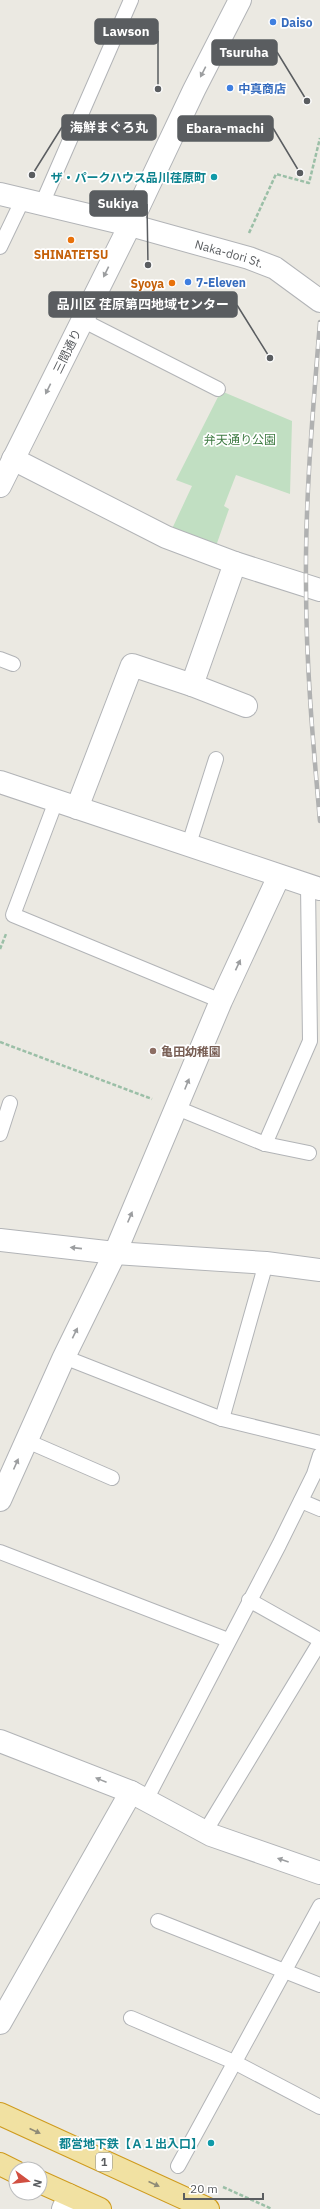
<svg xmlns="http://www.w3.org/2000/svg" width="320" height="2209" font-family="'IBM Plex Sans','Noto Sans JP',sans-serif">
<rect width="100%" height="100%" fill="#ebe9e2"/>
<polygon fill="#c1dfc2" points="221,391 292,421 290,494 236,475 224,506 229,509 216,546 171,531 192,486 176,480"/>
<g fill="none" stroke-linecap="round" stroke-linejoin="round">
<defs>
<g id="service">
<polyline points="42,204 131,0"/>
<polyline points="0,247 23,199"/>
<polyline points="82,320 218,389"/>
<polyline points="0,659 13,664"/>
<polyline points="56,801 13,915 221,1001"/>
<polyline points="189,844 216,759"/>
<polyline points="177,1108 265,1144 309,1153"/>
<polyline points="0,1134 10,1103"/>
<polyline points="265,1144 310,1041 308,885"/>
<polyline points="64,1357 222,1419 320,1443"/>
<polyline points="222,1419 266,1263"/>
<polyline points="27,1441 112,1478"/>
<polyline points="301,1501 320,1509"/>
<polyline points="0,1552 228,1640"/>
<polyline points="249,1600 320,1640"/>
<polyline points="146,1800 279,1545 314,1474 320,1455"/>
<polyline points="205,1832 320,1642"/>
<polyline points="158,1921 320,1985"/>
<polyline points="131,2018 234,2062 320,2107"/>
<polyline points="178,2166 320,1906"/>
</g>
<g id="minor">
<polyline points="13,459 166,537 235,563 320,590"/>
<polyline points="192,685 246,706"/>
<polyline points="0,782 320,889"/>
<polyline points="77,808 132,665 192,685 235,563"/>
<polyline points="0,1240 115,1253 266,1263 320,1270"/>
<polyline points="0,1500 64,1357 115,1253 221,1001 279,876"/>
<polyline points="0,1741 131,1792 211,1835 320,1873"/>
<polyline points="0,2023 131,1792"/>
<polyline points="63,2209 69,2195"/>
</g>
<g id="tertiary">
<path id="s1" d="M0,194L130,225L249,258L275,268L320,301"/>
<polyline points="0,486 130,225 194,90 240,0"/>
</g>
<g id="trunk">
<polyline points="0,2114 208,2209"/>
<polyline points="0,2164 16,2172"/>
<polyline points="40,2182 100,2209"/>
</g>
</defs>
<use href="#service" stroke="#b2b4b7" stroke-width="16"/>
<use href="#minor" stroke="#b2b4b7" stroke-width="24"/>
<use href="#tertiary" stroke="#b2b4b7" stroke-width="24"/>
<use href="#trunk" stroke="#cf9b1d" stroke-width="24"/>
<g stroke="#9bbfa7" stroke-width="2.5" stroke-dasharray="4 2" stroke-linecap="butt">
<polyline points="249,233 276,174 309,183 320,138"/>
<polyline points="0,949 6,934"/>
<polyline points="0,1042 152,1099"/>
<polyline points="223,2187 272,2209"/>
</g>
<use href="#service" stroke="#fff" stroke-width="14"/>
<use href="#minor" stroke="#fff" stroke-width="22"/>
<use href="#tertiary" stroke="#fff" stroke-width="22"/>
<use href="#trunk" stroke="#f1e1a2" stroke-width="22"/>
<defs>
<path id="rail" d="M320,322C313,410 305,497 306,585C306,664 313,743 320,821"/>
</defs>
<use href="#rail" stroke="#b0b1b1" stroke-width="4.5"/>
<use href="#rail" stroke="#fff" stroke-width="3" stroke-dasharray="9" stroke-linecap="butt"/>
</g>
<defs><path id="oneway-solid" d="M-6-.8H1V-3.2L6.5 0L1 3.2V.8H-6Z"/></defs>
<g fill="#9c9ea0">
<use href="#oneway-solid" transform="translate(203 72) rotate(117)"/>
<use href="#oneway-solid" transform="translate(106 272) rotate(116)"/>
<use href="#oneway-solid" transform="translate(48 389) rotate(116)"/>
<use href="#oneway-solid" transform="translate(238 965) rotate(-65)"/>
<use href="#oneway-solid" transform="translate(187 1084) rotate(-68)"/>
<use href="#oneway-solid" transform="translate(130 1217) rotate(-67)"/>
<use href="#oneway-solid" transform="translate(76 1248) rotate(-174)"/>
<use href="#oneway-solid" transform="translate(75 1333) rotate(-64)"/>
<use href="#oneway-solid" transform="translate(16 1464) rotate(-66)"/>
<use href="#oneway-solid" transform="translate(101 1780) rotate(-158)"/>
<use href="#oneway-solid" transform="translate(283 1860) rotate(-161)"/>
</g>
<g fill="#8f8b77">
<use href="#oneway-solid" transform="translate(35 2131) rotate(25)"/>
<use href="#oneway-solid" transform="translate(154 2184) rotate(24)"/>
</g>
<g fill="#3f7fe0" stroke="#fff" stroke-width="1.5">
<circle cx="273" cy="22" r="4"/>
<circle cx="230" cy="88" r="4"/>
<circle cx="188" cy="282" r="4"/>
</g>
<g fill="#0f9aa8" stroke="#fff" stroke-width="1.5">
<circle cx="214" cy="177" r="4"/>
<circle cx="211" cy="2143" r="4"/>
</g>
<g fill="#e8710a" stroke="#fff" stroke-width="1.5">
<circle cx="71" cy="240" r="4"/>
<circle cx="172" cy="283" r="4"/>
</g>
<circle fill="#8d6e63" stroke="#fff" stroke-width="1.5" cx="153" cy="1051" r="4"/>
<g text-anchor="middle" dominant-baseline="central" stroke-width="3.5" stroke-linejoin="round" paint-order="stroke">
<rect fill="#fff" stroke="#8c8e90" stroke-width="1" x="96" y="2153" width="16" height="18" rx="3"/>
<g font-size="11" font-weight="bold" fill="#5a5d60">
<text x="104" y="2162">1</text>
</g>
<g font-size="12" font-weight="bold" fill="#366cbe" stroke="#fff" text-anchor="start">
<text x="281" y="22">Daiso</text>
<text x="238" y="88">中真商店</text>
<text x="196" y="282">7-Eleven</text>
</g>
<g font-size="12" font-weight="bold" fill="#0d838f" stroke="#fff" text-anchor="end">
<text x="206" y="177">ザ・パークハウス品川荏原町</text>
<text x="203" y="2143">都営地下鉄【Ａ１出入口】</text>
</g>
<g font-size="12" font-weight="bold" fill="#c56008" stroke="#fff">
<text x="71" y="254">SHINATETSU</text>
<text x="164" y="283" text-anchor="end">Syoya</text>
</g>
<g font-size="12" fill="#5a5d60" stroke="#fff">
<text stroke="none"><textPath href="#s1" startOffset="237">Naka-dori St.</textPath></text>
<text transform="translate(67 351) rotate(-64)">三間通り</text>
</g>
<g font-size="12" fill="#3e7b42" stroke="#fff">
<text x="240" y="439">弁天通り公園</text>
</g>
<g font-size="12" font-weight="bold" fill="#785e54" stroke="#fff" text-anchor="start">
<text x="161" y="1051">亀田幼稚園</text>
</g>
</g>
<path fill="none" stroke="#5a5d60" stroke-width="1.5" d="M158 89L158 31M307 101L277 52M32 175L62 127M300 173L273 128M148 265L147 204M270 358L237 305"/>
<g fill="#5a5d60" stroke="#fff" stroke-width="1.5">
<circle cx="158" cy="89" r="4"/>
<circle cx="307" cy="101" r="4"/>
<circle cx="32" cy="175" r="4"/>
<circle cx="300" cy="173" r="4"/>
<circle cx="148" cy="265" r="4"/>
<circle cx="270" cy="358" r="4"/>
</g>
<g fill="#5a5d60" stroke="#5a5d60" stroke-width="1.5">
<rect x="95" y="19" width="63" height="25" rx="4"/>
<rect x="212" y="40" width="65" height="25" rx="4"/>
<rect x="62" y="115" width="94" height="25" rx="4"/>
<rect x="178" y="116" width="95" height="25" rx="4"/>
<rect x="90" y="191" width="57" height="25" rx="4"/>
<rect x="49" y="292" width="188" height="25" rx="4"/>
</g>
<g font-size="13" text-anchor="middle" font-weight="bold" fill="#fff">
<text x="126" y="36">Lawson</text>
<text x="244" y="57">Tsuruha</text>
<text x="109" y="132">海鮮まぐろ丸</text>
<text x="225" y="133">Ebara-machi</text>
<text x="118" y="208">Sukiya</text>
<text x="143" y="309">品川区 荏原第四地域センター</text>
</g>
<g transform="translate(28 2181) rotate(105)"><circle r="19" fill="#ffffff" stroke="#bdbebf"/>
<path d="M0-3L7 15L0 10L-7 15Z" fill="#d14f41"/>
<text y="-6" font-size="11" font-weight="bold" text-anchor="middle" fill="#5a5d60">N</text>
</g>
<path d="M184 2193v6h79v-6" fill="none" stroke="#5a5d60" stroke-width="2"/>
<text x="190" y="2193" font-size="12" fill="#5a5d60" stroke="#ffffff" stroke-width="3" paint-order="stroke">20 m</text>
</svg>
